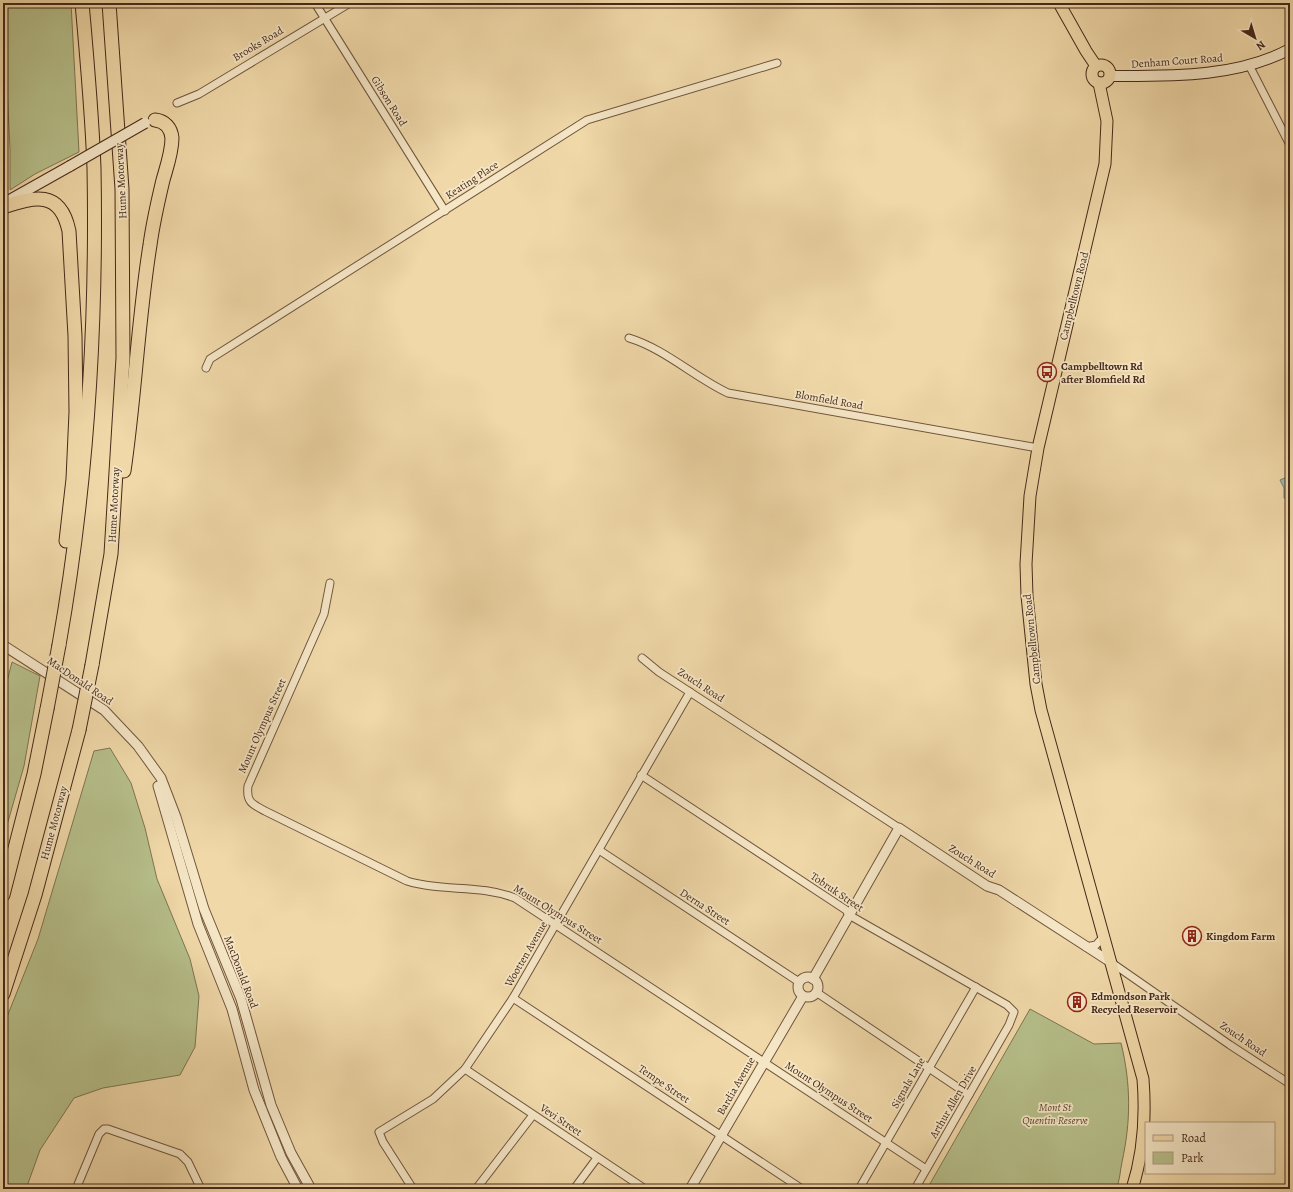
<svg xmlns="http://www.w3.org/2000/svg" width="1293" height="1192" font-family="Alegreya,serif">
<rect width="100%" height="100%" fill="#f0d8a8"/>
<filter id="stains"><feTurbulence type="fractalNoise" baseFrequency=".005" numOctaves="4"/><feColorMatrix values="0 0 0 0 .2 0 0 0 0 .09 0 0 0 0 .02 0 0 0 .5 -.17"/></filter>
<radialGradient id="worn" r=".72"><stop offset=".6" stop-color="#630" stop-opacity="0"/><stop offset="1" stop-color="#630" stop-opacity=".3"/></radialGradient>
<g fill="#b6bf8a" stroke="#7e7452">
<polygon points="3,3 71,3 79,152 35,174 10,190 10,149"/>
<polygon points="12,662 40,676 24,766 3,839 3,697"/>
<polygon points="110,748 131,783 145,828 157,879 190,959 199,996 195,1047 180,1075 103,1088 74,1098 40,1150 26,1189 3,1189 3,1027 38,939 94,751"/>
<path d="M1030,1009L1094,1044L1121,1043C1131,1084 1131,1121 1122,1162C1120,1171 1120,1181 1116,1189H927Z"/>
</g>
<polygon fill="#9db8b2" stroke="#7a7f75" points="1287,477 1290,482 1290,501 1284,498 1284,488 1280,480"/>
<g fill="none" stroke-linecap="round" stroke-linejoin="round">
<defs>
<g id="minor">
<polyline points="315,3 445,211"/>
<polyline points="1249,65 1290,145"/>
<polyline points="177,103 199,94 350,3"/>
<path d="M629,338C665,349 694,377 728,393L1038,448"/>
<polyline points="206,368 210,359 587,120 777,63"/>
<path d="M330,583L324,614L248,786C246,802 252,804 265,811L407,881C442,892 480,884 515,898L926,1169"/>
<polyline points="642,658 659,672 899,828"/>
<polyline points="641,775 846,910 849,915 1007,1005 1014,1012 1009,1025 915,1189"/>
<polyline points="599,850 799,982"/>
<polyline points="1086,947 1096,945 1104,936"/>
<polyline points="1112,963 1230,1045 1290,1084"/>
<polyline points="816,992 969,1095"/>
<polyline points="513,998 802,1189"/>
<polyline points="465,1069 645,1189"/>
<polyline points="76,1189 99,1134 104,1129 108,1129 180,1154 188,1162 201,1189"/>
<polyline points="413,1189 383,1142 379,1132 433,1099 465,1069 513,998 690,692"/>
<polyline points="476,1189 533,1115"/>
<polyline points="574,1189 597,1158"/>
<polyline points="859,1189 976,987"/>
</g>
<g id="tertiary">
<polyline points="3,645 104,710 138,746 161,778 176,817 204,909 241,999 271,1105 291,1153 311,1189"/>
<polyline points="158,786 198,924 232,1009 254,1090 281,1157 298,1189"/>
<circle cx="808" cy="987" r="10"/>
<polyline points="813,979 899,828 987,886 999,890 1112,963"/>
<polyline points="690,1189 803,996"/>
</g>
<g id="secondary">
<path d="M1110,76C1169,76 1236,78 1290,49"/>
<polyline points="6,202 70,166"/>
</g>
<g id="primary">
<polyline points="1059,3 1086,51 1096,66"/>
<circle cx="1101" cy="74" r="9"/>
<path d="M1099,83L1107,121L1105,164L1038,448L1030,496L1026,564L1027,596L1036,684L1041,710L1143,1079C1146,1117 1144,1152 1132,1189"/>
</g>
<g id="motorway">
<path d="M3,207C34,197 60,189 69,231L75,336L76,412L73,479L66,541"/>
<path d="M124,471C135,396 138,320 150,245C153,223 158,201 163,180C167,166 172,152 172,138C171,128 165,121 155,120"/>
<path d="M59,645C87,487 97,327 94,168C92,113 87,58 82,3"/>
<polyline points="92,665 111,554 123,358 122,189 109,3"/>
<polyline points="3,895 34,774 47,709"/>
<polyline points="3,994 35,895 79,730"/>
</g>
</defs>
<use href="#minor" stroke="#70553d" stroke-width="9"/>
<use href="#tertiary" stroke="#70553d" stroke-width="11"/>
<use href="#secondary" stroke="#462919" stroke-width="12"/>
<use href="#primary" stroke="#462919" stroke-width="13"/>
<use href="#motorway" stroke="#462919" stroke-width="15"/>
<use href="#minor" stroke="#f5e6c6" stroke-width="7"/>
<use href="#tertiary" stroke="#f5e6c6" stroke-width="9"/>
<use href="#secondary" stroke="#f5e6c6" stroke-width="10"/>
<use href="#primary" stroke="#f0d8a8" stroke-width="11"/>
<use href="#motorway" stroke="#f0d8a8" stroke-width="13"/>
<defs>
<polyline id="secondary-bridge" points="70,166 145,123"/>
<g id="motorway-bridge">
<polyline points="47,709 59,645"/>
<polyline points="79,730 92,665"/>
</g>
</defs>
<use href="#secondary-bridge" stroke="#462919" stroke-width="12" stroke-linecap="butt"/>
<use href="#motorway-bridge" stroke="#462919" stroke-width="15" stroke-linecap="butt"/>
<use href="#secondary-bridge" stroke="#f5e6c6" stroke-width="10"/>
<use href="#motorway-bridge" stroke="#f0d8a8" stroke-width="13"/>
</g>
<defs>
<symbol id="bus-ring" viewBox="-11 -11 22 22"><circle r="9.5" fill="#f5e6c6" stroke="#8f2418" stroke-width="1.5"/><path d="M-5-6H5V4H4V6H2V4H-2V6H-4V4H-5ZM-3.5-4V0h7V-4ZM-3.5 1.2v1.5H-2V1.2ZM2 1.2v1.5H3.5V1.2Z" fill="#8f2418"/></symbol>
<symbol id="building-ring" viewBox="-11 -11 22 22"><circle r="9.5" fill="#f5e6c6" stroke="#8f2418" stroke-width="1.5"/><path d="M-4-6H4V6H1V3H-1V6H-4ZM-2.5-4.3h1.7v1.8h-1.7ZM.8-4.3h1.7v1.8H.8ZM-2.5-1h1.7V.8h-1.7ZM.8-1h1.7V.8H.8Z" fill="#8f2418"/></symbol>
</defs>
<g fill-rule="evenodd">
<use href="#bus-ring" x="1036" y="361" width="22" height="22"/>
<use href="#building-ring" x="1181" y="925" width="22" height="22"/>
<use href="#building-ring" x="1066" y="991" width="22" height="22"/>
</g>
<g text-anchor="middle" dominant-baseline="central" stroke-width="3.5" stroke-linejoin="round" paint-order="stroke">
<g font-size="11" fill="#462919" stroke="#f5e6c6">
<text transform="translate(258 44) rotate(-31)">Brooks Road</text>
<text transform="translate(1177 61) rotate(-4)">Denham Court Road</text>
<text transform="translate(389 101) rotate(58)">Gibson Road</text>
<text transform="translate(472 180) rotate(-33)">Keating Place</text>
<text transform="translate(121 181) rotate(-93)">Hume Motorway</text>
<text transform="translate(1074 296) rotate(-76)">Campbelltown Road</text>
<text transform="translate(829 400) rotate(10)">Blomfield Road</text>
<text transform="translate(114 505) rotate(-87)">Hume Motorway</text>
<text transform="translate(1032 639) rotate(-96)">Campbelltown Road</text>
<text transform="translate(80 681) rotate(34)">MacDonald Road</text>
<text transform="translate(701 685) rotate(33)">Zouch Road</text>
<text transform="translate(262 726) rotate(-66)">Mount Olympus Street</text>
<text transform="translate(54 823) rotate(-75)">Hume Motorway</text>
<text transform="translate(972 861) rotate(32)">Zouch Road</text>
<text transform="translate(837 892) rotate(34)">Tobruk Street</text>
<text transform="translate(705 907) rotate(33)">Derna Street</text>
<text transform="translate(558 914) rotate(32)">Mount Olympus Street</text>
<text transform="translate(526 954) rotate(-60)">Wootten Avenue</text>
<text transform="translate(241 972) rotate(69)">MacDonald Road</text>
<text transform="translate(1243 1039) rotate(34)">Zouch Road</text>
<text transform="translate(908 1083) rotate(-60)">Signals Lane</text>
<text transform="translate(664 1084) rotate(34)">Tempe Street</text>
<text transform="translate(736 1086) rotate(-60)">Bardia Avenue</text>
<text transform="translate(829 1092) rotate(33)">Mount Olympus Street</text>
<text transform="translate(953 1102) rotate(-60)">Arthur Allen Drive</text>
<text transform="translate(561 1120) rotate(34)">Vevi Street</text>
</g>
<g font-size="11" font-weight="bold" fill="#462919" stroke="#f5e6c6" text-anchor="start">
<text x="1061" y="366">Campbelltown Rd<tspan x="1061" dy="13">after Blomfield Rd</tspan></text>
<text x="1206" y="936">Kingdom Farm</text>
<text x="1091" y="996">Edmondson Park<tspan x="1091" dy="13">Recycled Reservoir</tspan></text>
</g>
<g font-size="11" font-style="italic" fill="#5c4730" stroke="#f5e6c6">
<text x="1055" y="1107">Mont St<tspan x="1055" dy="13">Quentin Reserve</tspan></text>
</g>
</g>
<rect width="1293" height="1192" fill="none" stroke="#f0d8a8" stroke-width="16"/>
<rect x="4" y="4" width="1285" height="1184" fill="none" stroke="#462919" stroke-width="2"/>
<rect x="8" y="8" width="1277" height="1176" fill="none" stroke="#462919"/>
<rect x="1145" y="1122" width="130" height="52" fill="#f5e6c6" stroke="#af9a81"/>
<rect x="1153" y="1135" width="20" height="6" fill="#f0d8a8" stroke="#af9a81"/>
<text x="1181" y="1142" font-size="12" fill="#462919">Road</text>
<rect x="1153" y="1152" width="20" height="12" fill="#b6bf8a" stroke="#af9a81"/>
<text x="1181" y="1162" font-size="12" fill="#462919">Park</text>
<g transform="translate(1255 38) rotate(142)" stroke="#f5e6c6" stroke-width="3" paint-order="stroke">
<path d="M0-3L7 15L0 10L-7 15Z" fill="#462919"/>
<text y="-6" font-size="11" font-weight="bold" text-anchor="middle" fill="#462919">N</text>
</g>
<rect width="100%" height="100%" filter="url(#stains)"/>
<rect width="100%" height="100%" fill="url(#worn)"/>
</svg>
